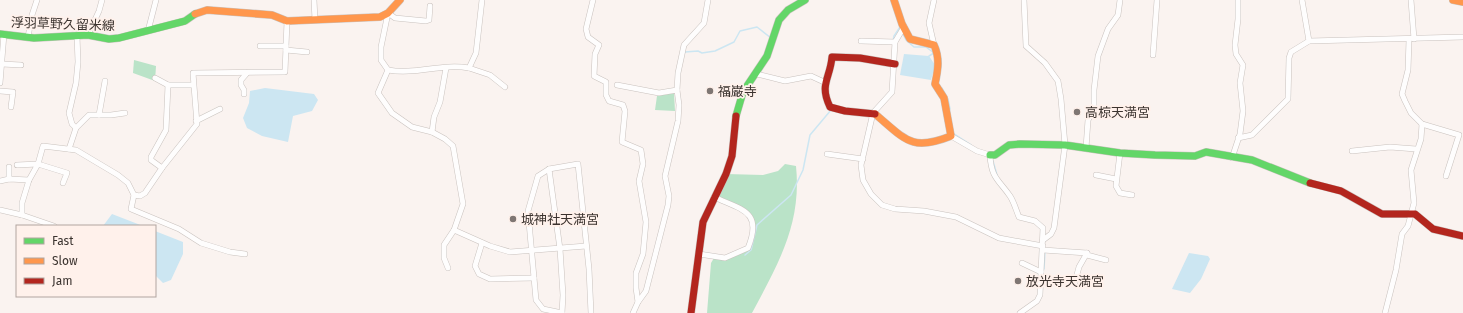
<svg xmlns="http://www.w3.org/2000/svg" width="1463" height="313" font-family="'Fira Sans','Noto Sans JP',sans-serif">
<rect width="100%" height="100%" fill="#faf3f0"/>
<g fill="#bae3c8">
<polygon points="134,60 156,66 155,81 133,73"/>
<polygon points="674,93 675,111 655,110 657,96"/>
<path d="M785,164L796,166C802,224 778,264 752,313H707L711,263L714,258L725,260L747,248L753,226L749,214L714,197L726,174L763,175L778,171Z"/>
</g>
<g fill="#cce6f2">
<polygon points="904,54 929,56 935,65 931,80 900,75"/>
<polygon points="265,88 314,94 318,100 312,111 293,116 288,142 262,136 247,128 243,118 249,103 250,91"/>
<polygon points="112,214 143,226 103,226"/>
<polygon points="155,231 183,242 183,254 171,280 163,283 155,275"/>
<polygon points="1189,253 1208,256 1210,259 1201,279 1190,293 1172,289"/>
</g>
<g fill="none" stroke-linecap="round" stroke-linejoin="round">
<g stroke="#cce6f2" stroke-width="1.5">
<polyline points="902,32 906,40 914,47 926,47 934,53"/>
<polyline points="893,41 894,36 900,27"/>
<polyline points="685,52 698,51 702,53 715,51 734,42 740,31 757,27 771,38"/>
<polyline points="929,56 934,53"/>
<polyline points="941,59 941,67"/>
<polyline points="942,88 948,99 950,109"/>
<polyline points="954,134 971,145"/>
<polyline points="993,161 997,175"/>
<polyline points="745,255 751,250 757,225 791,195 803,170 810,135 831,110"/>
<polyline points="1044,269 1045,251"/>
</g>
<defs>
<g id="street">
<polyline points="314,0 315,20"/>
<polyline points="593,0 586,29 588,37 599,45 595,54 594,76 606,82 606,95 609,101 623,105 625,111 622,142 641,150 643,164 639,181 646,222 643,254 636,273 636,288 638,302"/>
<polyline points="934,0 929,23 934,45"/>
<polyline points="1024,0 1026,46 1045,63 1058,81 1061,99 1065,145 1054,228 1051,234 1043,240"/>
<polyline points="1302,0 1309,41"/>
<polyline points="1411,0 1414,39"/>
<polyline points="430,6 429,20 426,21 395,18 388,13 381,47 381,60 388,70 378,93 392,113 412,127 432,132 445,139 453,146 463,204 454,230 444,245 444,258 448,268"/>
<polyline points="904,27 895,42 892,92 873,113 861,165 863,180 871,194 882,205 895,209 924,211 956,217 999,238 1043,246"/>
<polyline points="148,31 156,0"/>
<polyline points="88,35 99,11 102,0"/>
<polyline points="28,37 32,15 37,0"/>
<polyline points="1409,40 1408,70 1402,94 1405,101 1411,113 1422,124 1459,135 1446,176"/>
<polyline points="861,41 895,42"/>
<polyline points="260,46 286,46"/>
<polyline points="286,50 307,52"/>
<polyline points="1153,55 1157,0"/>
<polyline points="2,64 21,65"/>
<polyline points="469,68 490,75 505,87"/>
<path d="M388,70C416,75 442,63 469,68L476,53L482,0"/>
<polyline points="757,74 785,81 811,76 824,82"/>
<polyline points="155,78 168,85 193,85"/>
<polyline points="0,83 4,34"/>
<polyline points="617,85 659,93 677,90"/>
<polyline points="0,91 13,92 11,107"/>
<polyline points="244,94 244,90 241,85 241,80 247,73"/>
<polyline points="99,115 105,81"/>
<polyline points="196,121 220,109"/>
<polyline points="76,128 89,115 111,115 125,113"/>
<polyline points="432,132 434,117 440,102 446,68"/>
<path d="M951,136L977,151L990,155C991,178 999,180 1010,196C1014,202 1016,210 1019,217L1035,221L1043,228L1040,295L1037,301L1020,313"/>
<polyline points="1238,138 1252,135 1288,99 1289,58 1291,52 1309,41 1463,37"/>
<polyline points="1086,148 1088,120 1094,110 1094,90 1098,56 1108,29 1118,15 1120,0"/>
<polyline points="69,149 76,128 72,124 69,113 76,83 78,62 77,36"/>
<polyline points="1352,151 1390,147 1416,149"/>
<polyline points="1120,153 1116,186 1120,193 1132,195"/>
<polyline points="827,154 863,159"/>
<polyline points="1232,158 1240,134 1243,111 1240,83 1243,65 1236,54 1235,45 1238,19 1238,0"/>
<polyline points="17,165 38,164 67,173 63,183"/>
<polyline points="9,167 9,179"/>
<polyline points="162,168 151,160 151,157 166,130 168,85"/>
<polyline points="549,169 560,249 563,295 562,313"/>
<polyline points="1096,175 1116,179"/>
<polyline points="0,181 9,179 29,180"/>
<polyline points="134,195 140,196 145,193 162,168 197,124 193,73 285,72 287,21"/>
<polyline points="0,210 22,215 54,226"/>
<polyline points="22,215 22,203 29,180 38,164 43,146 76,150 118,175 128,183 134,195 131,209 179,229 201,243 230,252 245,254"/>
<polyline points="454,230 490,246 510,252 586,246"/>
<polyline points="482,243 475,266 479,274 490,279 534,278"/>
<polyline points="1043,250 1087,253 1087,255 1106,260"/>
<path d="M699,254L725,258L748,248C763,211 742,210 714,197"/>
<polyline points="1022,263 1041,272"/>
<polyline points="1075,282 1079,267 1087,253"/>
<polyline points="562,313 543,309 536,300 528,211 538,176 549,169 578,164 589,269 591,313"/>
<polyline points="633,313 638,302 646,291 668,205 669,196 665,176 678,121 679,105 677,90 678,73 684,45 704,23 708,0"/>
<polyline points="1385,313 1396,270 1402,234 1408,226 1414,203 1411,170 1421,139 1422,124"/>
</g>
<g id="fast">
<polyline points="0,34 34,38 88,35 109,39 119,38 185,21 195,14"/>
<polyline points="736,116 743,92 767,56 779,20 788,10 805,0"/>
<polyline points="990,155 995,155 1009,145 1020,144 1065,145 1120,153 1155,155 1195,156 1206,152 1252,160 1310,183"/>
</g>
<g id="slow">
<polyline points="1453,0 1463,2"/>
<polyline points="195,14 207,10 272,15 287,21 380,17 388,13 400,0"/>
<path d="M875,114C905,139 911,152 951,136L944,98L935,84C938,70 940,58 934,45L910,39L902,24L894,0"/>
</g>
<g id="jam">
<path d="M875,114L845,111L830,107C819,84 830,79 832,57L860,58L895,64"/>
<polyline points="1310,183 1341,191 1382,214 1415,214 1433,229 1463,236"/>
<polyline points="691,313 703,222 726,174 732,156 736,116"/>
</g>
</defs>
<use href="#street" stroke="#c9c2be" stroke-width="6"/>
<use href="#fast" stroke="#c9c2be" stroke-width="8"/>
<use href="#slow" stroke="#c9c2be" stroke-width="8"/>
<use href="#jam" stroke="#c9c2be" stroke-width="8"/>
<use href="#street" stroke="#fefdfd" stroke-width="5"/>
<use href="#fast" stroke="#63d668" stroke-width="7"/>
<use href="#slow" stroke="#ff974d" stroke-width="7"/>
<use href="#jam" stroke="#b3261e" stroke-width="7"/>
</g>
<g fill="#7e7673" stroke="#fff1eb" stroke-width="1.5">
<circle cx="710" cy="91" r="4"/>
<circle cx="1077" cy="112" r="4"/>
<circle cx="513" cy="219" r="4"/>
<circle cx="1018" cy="281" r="4"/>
</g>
<g text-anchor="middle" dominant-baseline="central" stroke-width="3.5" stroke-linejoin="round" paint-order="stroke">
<g font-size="13" fill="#3b332f" stroke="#fff1eb">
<text transform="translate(63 24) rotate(2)">浮羽草野久留米線</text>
</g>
<g font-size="13" fill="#3b332f" stroke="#fff1eb" text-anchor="start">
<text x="718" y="91">福巌寺</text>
<text x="1085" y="112">高椋天満宮</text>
<text x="521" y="219">城神社天満宮</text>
<text x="1026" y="281">放光寺天満宮</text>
</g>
</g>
<rect x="16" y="225" width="140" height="72" fill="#fff1eb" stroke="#b1a5a0"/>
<rect x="24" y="238" width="20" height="6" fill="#63d668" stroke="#b1a5a0"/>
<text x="52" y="245" font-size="12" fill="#3b332f">Fast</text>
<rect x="24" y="258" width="20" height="6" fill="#ff974d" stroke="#b1a5a0"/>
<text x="52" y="265" font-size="12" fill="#3b332f">Slow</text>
<rect x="24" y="278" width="20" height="6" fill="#b3261e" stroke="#b1a5a0"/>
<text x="52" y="285" font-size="12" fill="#3b332f">Jam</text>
</svg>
